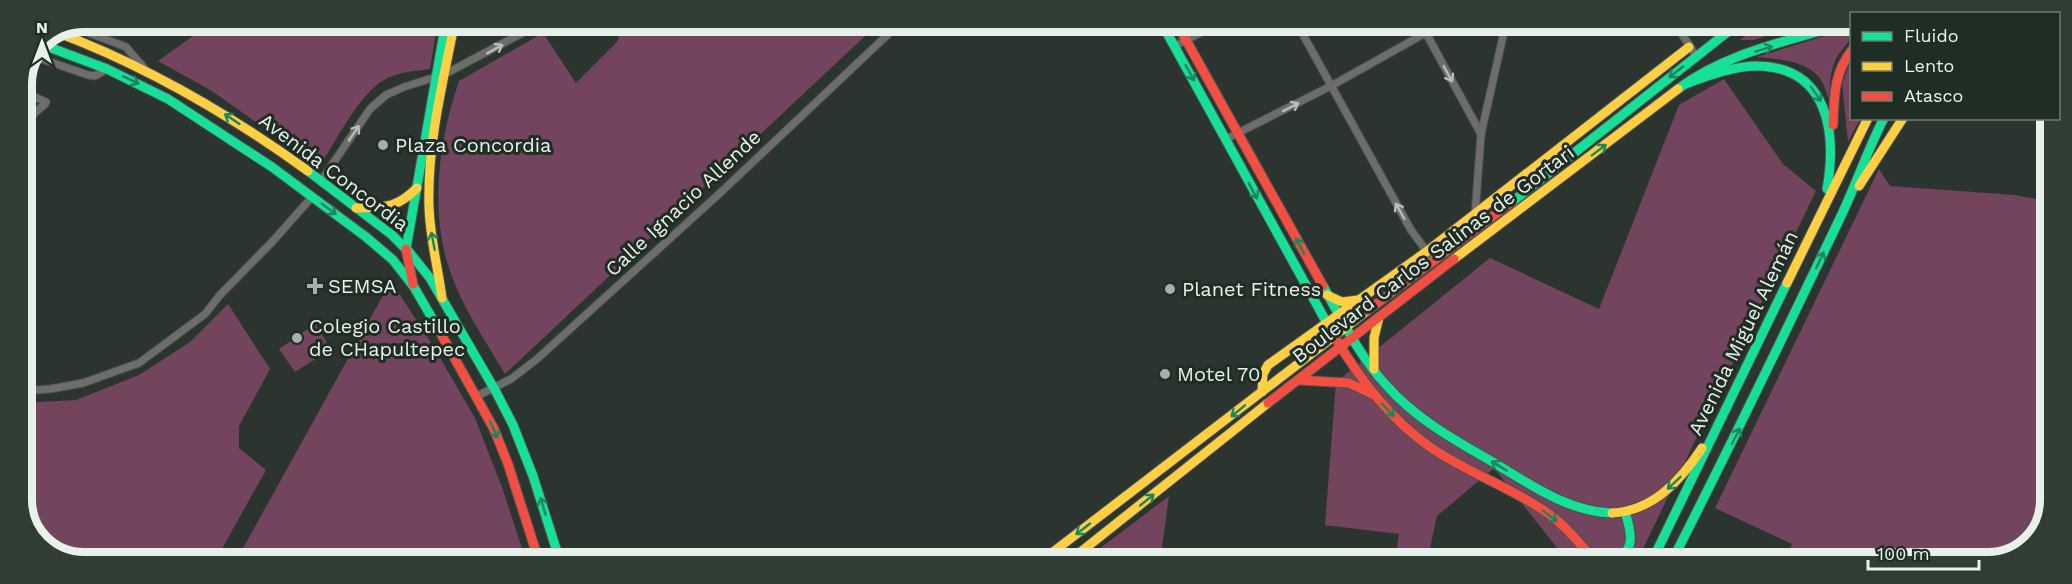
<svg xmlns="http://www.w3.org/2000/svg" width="2072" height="584" font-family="'Work Sans',sans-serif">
<rect width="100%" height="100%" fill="#2c342f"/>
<g fill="#72445e">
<path d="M214,21H438L430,69C414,71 398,72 384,80C359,94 335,143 319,167L212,91L158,61Z"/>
<path d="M625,22H880L505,374C485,340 460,304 448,265C430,205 439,140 459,81L543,33L576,83L617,42Z"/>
<polygon points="1762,23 1806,23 1754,40 1740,40"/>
<path d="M1851,28C1851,44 1845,44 1837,57C1830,69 1830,85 1829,99C1826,92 1824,83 1819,77C1804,60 1778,59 1756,57Z"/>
<polygon points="1851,59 1852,118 1860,119 1848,142 1842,84"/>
<polygon points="1724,79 1783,164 1816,191 1636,563 1569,563 1494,468 1437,516 1427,562 1395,562 1399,534 1325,525 1336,382 1490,258 1599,309 1679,105"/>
<polygon points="1879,169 1890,186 2015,195 2050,202 2049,516 2027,550 1989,563 1784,563 1792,544 1715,508"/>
<polygon points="391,281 432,344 475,418 503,490 526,561 236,561"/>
<polygon points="228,304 270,369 239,426 239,448 266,470 215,561 68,561 36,541 21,505 21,403 76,400 139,375 190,342"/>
<polygon points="315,324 331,349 295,372 279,349"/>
<polygon points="1169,496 1160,562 1082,562"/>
</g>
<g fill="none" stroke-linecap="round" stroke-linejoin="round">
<defs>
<g id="street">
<polyline points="142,21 161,28 173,21"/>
<polyline points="1296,22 1411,230 1433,260"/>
<polyline points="1420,22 1481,134"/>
<polyline points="1675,23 1696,56"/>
<polyline points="71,26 126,47 144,68"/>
<polyline points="1175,46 1221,22"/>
<polyline points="33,56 88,75 95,76 107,69"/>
<polyline points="21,91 46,102 45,104 21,125"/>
<polyline points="1226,139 1331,86 1445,22"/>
<polyline points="321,181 370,109 386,95 404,87 445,74 545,21"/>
<polyline points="1484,224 1475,215 1481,134 1506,23"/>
<polyline points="21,391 50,389 83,383 139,363 205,314 220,295 272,242 312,197"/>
<polyline points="477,396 511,379 537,359 719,194 901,22"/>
</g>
<g id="fast">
<polyline points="1161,22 1334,336"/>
<polyline points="38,43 107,69 168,99 272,167 366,237 393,260 414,287 436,325"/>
<path d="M1685,84C1707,76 1733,66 1757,66C1828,67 1837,132 1827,189"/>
<path d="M1678,89C1727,52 1790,41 1847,23"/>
<polyline points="308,171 392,235 409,252 430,278 495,390 513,425 533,476 560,561"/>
<polyline points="1512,202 1739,23"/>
<polyline points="406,249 446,21"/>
<path d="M1323,286C1342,320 1360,357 1387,386C1415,418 1454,440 1491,461C1528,483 1568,512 1612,513"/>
<path d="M1607,563C1636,553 1633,537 1625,512"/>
<polyline points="1651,563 1787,283"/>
<path d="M1671,563C1730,447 1786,331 1842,214C1857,182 1868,149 1884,118"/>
</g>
<g id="slow">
<path d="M56,32C147,66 229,114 308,171"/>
<polyline points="1859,186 1903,118"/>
<path d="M356,208C384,207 396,209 417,188"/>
<polyline points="1454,259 1678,89"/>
<polyline points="1787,283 1868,118"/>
<polyline points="1327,295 1342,302 1358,300"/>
<path d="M442,298C438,268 430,238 429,207C427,144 443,82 455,21"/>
<polyline points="1311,349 1327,324"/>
<polyline points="1374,369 1374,338 1379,317"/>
<polyline points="1262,392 1263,374 1268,365 1426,252 1689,47"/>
<path d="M1612,513C1653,511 1681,480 1702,448"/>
<polyline points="1040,562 1367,311"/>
<polyline points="1068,562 1268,403"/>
</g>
<g id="jam">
<polyline points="1176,22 1323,286"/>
<path d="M1833,125C1834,97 1834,72 1852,50"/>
<polyline points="406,249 413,284"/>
<polyline points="1367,311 1512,202"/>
<polyline points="436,325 494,429 508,464 539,561"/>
<path d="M1334,336C1360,379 1390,420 1433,449C1470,474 1513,488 1549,514C1567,527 1582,546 1597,563"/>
<polyline points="1298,380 1349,383 1374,395"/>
<polyline points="1268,403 1454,259"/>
</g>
</defs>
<use href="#street" stroke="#4b514d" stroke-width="9"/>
<use href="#fast" stroke="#4b514d" stroke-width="11"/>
<use href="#slow" stroke="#4b514d" stroke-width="11"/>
<use href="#jam" stroke="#4b514d" stroke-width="11"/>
<use href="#street" stroke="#6d6d6c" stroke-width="7"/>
<use href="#fast" stroke="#16e098" stroke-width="9"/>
<use href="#slow" stroke="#ffcf43" stroke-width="9"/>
<use href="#jam" stroke="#f24e42" stroke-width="9"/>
</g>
<defs><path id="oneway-shaft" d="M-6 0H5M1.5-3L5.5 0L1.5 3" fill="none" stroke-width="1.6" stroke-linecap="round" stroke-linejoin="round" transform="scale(1.5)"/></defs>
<g stroke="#b6bcb8">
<use href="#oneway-shaft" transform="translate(495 49) rotate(-29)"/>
<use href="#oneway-shaft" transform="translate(1448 74) rotate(61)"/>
<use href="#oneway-shaft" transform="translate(1291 107) rotate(-27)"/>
<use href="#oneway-shaft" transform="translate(354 133) rotate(-56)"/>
<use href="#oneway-shaft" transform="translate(1400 211) rotate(-119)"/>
</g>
<g stroke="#1a865e">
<use href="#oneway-shaft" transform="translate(1764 49) rotate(-17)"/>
<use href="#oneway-shaft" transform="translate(1676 72) rotate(142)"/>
<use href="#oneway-shaft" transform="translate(1190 73) rotate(61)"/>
<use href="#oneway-shaft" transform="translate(131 80) rotate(25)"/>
<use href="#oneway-shaft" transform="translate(1816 94) rotate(55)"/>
<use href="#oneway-shaft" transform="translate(232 119) rotate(-146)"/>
<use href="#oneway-shaft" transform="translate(1599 150) rotate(-37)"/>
<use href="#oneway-shaft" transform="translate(1253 191) rotate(61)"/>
<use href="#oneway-shaft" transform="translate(329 209) rotate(37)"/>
<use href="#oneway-shaft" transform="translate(433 241) rotate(-101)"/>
<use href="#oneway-shaft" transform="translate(1300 246) rotate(-118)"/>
<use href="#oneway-shaft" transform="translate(1820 260) rotate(-65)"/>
<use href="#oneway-shaft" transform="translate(1388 410) rotate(46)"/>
<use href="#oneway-shaft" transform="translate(1238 411) rotate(141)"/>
<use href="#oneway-shaft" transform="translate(494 430) rotate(66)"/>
<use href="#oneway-shaft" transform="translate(1736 436) rotate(-63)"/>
<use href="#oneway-shaft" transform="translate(1499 466) rotate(-149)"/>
<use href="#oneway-shaft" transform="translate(1674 483) rotate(137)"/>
<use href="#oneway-shaft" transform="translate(1147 500) rotate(-39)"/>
<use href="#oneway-shaft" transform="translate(543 506) rotate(-107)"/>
<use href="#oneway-shaft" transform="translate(1550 516) rotate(38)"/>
<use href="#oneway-shaft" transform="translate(1083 529) rotate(142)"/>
</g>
<g fill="#a6afa9" stroke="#1f2d24" stroke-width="2">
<circle cx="383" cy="145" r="6"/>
<path d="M312 277h6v6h6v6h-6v6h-6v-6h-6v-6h6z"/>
<circle cx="1170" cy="289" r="6"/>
<circle cx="297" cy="338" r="6"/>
<circle cx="1165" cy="374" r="6"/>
</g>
<g text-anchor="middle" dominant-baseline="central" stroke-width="6" stroke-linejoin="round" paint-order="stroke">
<g font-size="20" fill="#e7f1ea" stroke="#1f2d24" text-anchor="start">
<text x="395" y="145">Plaza Concordia</text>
<text x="328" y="286">SEMSA</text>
<text x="1182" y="289">Planet Fitness</text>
<text x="309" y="326">Colegio Castillo<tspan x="309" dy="23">de CHapultepec</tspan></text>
<text x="1177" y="374">Motel 70</text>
</g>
<g font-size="20" fill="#e7f1ea" stroke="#1f2d24">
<text transform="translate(334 172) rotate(37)">Avenida Concordia</text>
<text transform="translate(683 203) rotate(-43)">Calle Ignacio Allende</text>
<text transform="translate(1433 254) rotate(-37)">Boulevard Carlos Salinas de Gortari</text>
<text transform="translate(1743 333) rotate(-64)">Avenida Miguel Alemán</text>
</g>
</g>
<path d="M0 0H2072V584H0ZM84 32H1988A52 52 0 0 1 2040 84V500A52 52 0 0 1 1988 552H84A52 52 0 0 1 32 500V84A52 52 0 0 1 84 32Z" fill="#2f3d34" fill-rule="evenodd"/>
<path fill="none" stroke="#e7f1ea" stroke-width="8" d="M84 32H1988A52 52 0 0 1 2040 84V500A52 52 0 0 1 1988 552H84A52 52 0 0 1 32 500V84A52 52 0 0 1 84 32Z"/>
<rect x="1850" y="12" width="210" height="108" fill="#1f2d24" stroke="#6f7b73" stroke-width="1.5"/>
<rect x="1862" y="32" width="30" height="9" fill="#16e098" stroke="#6f7b73" stroke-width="1.5"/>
<text x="1904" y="42" font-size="18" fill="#e7f1ea">Fluido</text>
<rect x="1862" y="62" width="30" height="9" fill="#ffcf43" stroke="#6f7b73" stroke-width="1.5"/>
<text x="1904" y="72" font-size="18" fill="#e7f1ea">Lento</text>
<rect x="1862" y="92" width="30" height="9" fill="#f24e42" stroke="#6f7b73" stroke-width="1.5"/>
<text x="1904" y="102" font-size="18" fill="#e7f1ea">Atasco</text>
<g transform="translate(42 42)" stroke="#1f2d24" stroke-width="4.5" paint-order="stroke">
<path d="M0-4.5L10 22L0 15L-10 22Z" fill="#e7f1ea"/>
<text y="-9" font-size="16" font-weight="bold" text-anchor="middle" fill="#e7f1ea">N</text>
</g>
<path d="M1868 560v9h111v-9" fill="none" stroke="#e7f1ea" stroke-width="3"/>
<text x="1877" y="560" font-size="18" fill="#e7f1ea" stroke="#1f2d24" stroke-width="4.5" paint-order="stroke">100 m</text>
</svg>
